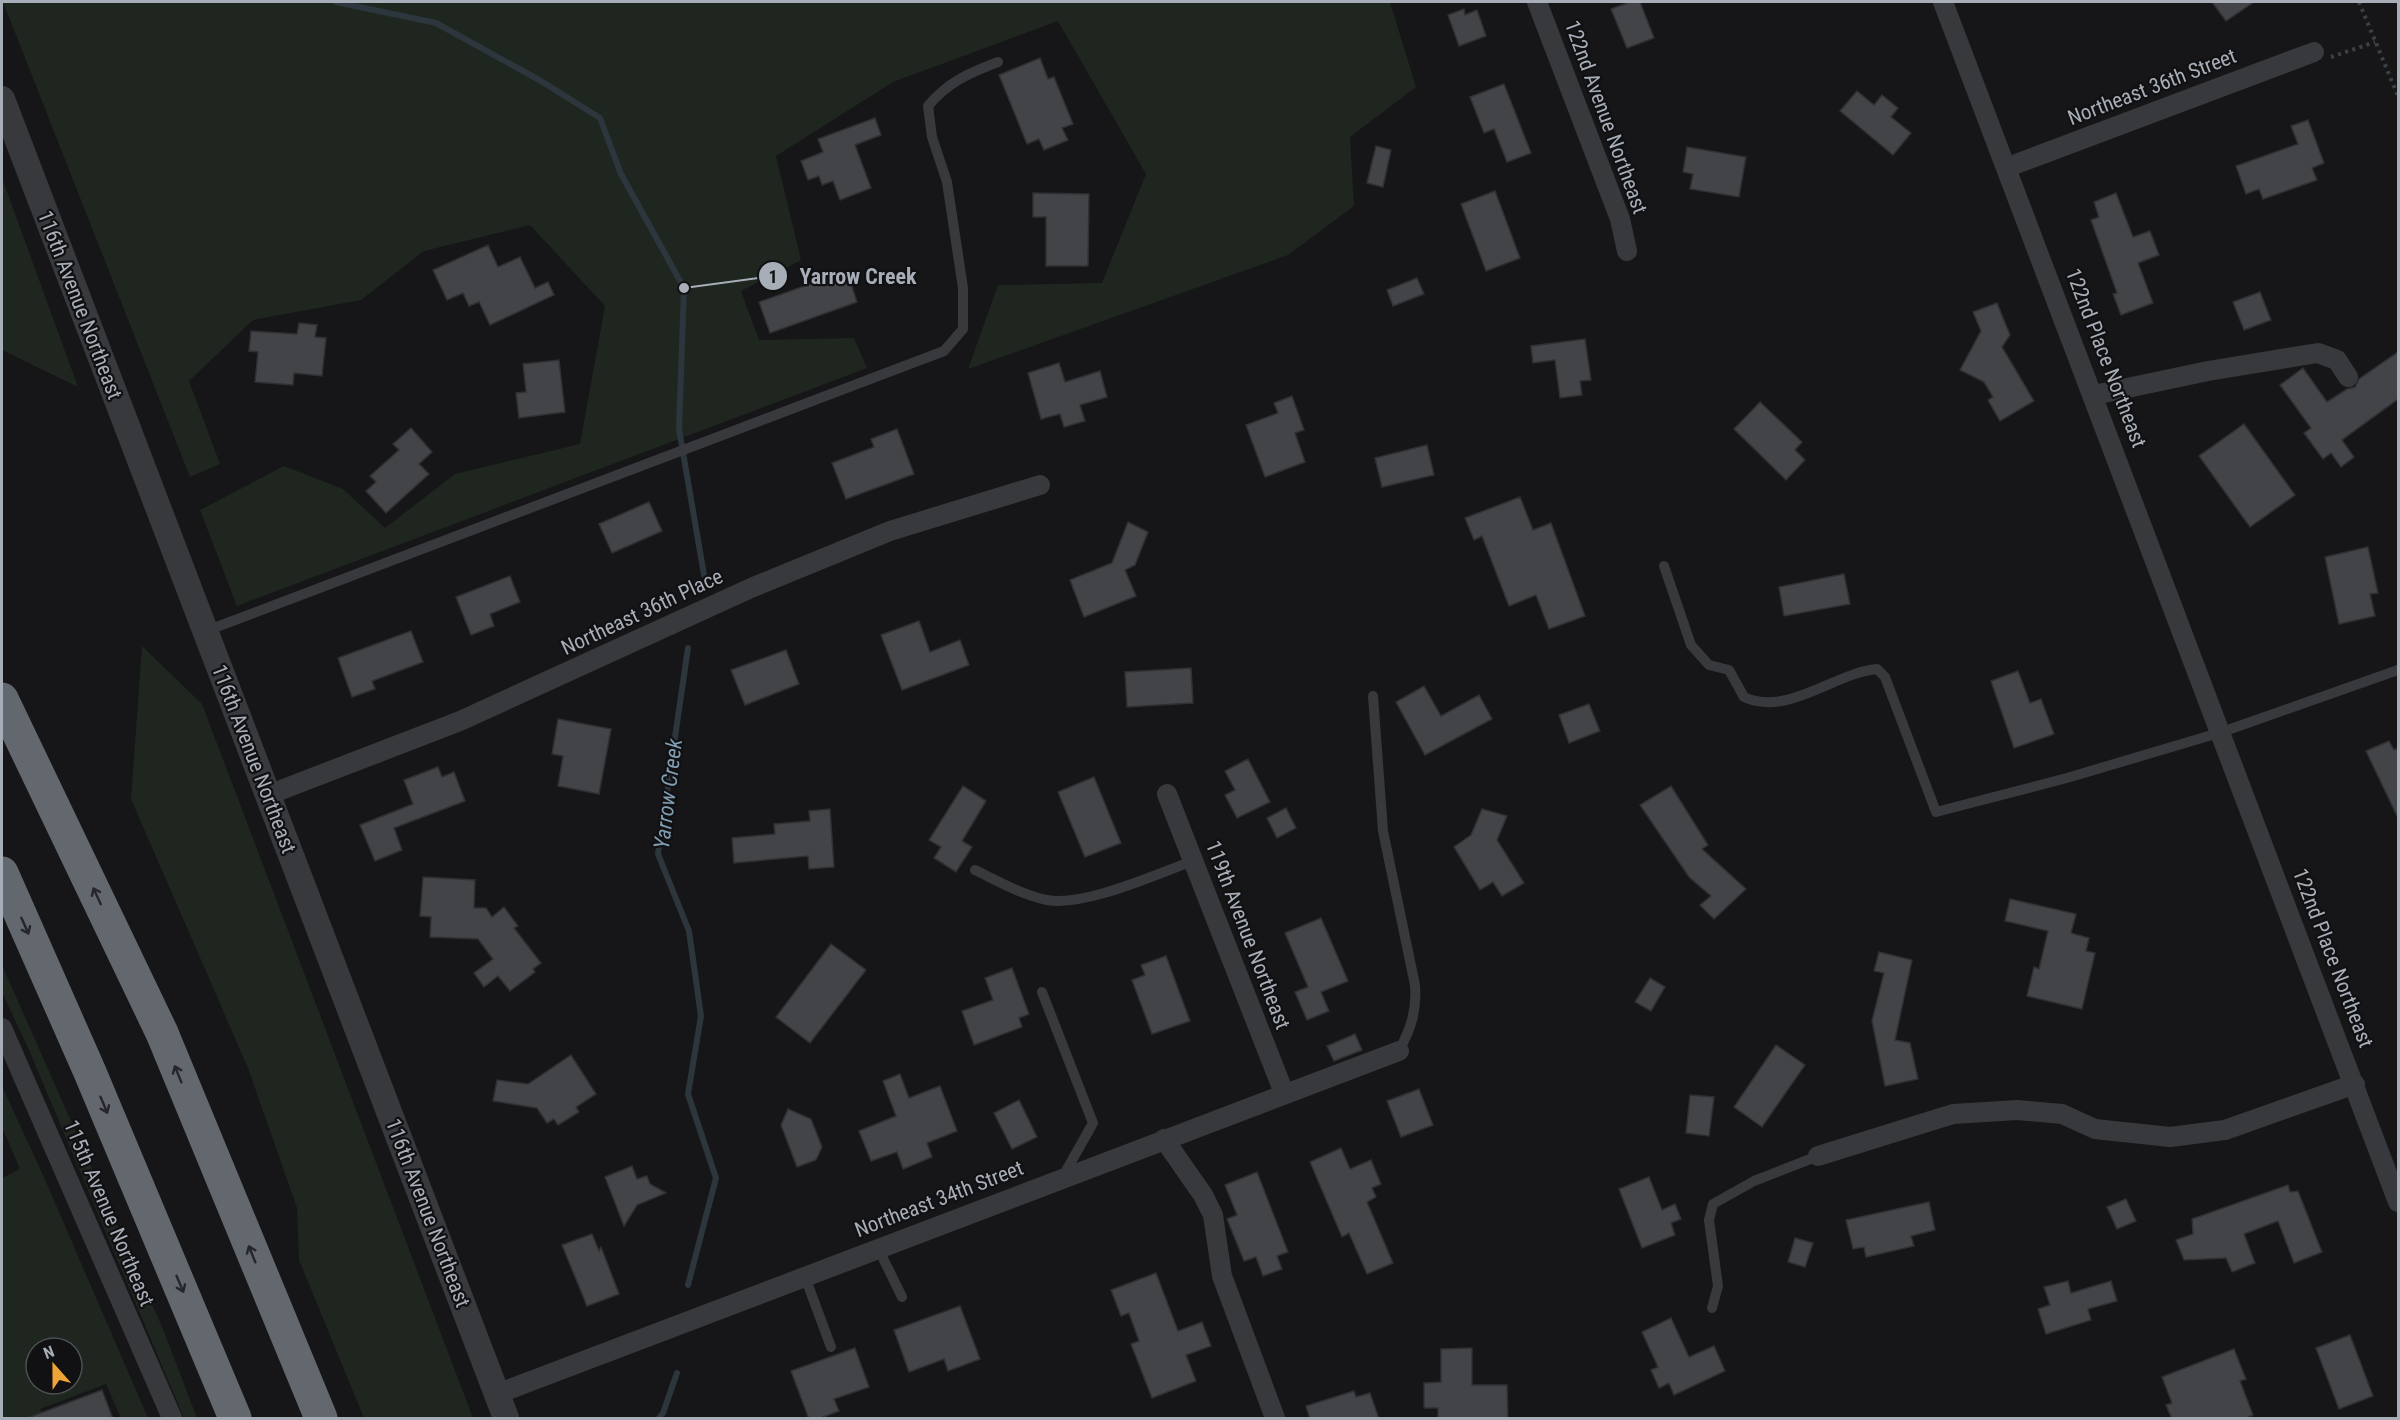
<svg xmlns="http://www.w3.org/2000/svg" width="2400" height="1420" font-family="'Roboto Condensed',sans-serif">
<rect width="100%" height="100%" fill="#161618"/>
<g fill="#1e261f" fill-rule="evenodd">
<polygon points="3,2 1390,2 1416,87 1350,137 1354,206 1288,255 968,369 998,285 1102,283 1146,174 1058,21 893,82 776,156 801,260 741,291 759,340 854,338 867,368 237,606 200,510 284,466 343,489 385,528 455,474 580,444 605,306 530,225 424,251 361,300 253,320 189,381 220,464 190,477"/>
<polygon points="2,178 78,387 2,350"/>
<polygon points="142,646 202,704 473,1418 364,1418 299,1260 297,1208 248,1068 131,799"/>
<polygon points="2,965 163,1329 197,1418 184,1418 29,1050 2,992"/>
<path d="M2,1086L43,1175L148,1418H121L106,1384L40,1409L44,1418H2V1178L20,1169L2,1127ZM36,1348H72V1384H36Z"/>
</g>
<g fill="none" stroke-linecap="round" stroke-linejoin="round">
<g stroke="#2c363c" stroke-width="6">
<polyline points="336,2 436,23 541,81 600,118 621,174 684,288 679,429 704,575"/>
<polyline points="688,648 658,854 689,931 701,1016 688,1094 716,1178 688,1285"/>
<polyline points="659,1418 663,1413 677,1373"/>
</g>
</g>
<g fill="#424448" stroke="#303034" stroke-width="1.5">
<polygon points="1630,2 1640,2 1654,38 1627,48 1611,9"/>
<polygon points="2212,2 2254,2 2226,21"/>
<polygon points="1464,9 1465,15 1477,10 1486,36 1459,46 1448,15"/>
<polygon points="1040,58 1048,79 1054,77 1073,124 1062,128 1068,140 1044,150 1039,139 1027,144 999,75"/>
<polygon points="1504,84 1531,153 1507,162 1494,129 1484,133 1470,97"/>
<polygon points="1857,91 1874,105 1882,95 1898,108 1891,117 1911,133 1893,155 1840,111"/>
<polygon points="875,118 881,135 855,145 871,188 840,200 833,181 822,185 819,176 808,180 801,161 823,152 818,139"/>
<polygon points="2308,120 2324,163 2312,168 2317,180 2263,199 2259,189 2246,194 2236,166 2298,144 2291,126"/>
<polygon points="1376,146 1391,150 1383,187 1367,183"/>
<polygon points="1687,147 1746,157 1739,197 1690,189 1693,174 1683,172"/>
<polygon points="1495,191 1520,258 1486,271 1461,204"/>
<polygon points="1033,193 1089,194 1088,266 1046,266 1046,217 1033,217"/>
<polygon points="2116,193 2133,237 2150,231 2159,255 2138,263 2153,303 2121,315 2113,294 2117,293 2091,220 2099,217 2094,202"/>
<polygon points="488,245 498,267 520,257 535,288 548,282 554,295 490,325 479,302 469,306 463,293 447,300 433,270"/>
<polygon points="847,271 857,302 770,333 759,302"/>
<polygon points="1417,278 1424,294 1393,306 1387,290"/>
<polygon points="2260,292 2271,320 2244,330 2233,302"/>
<polygon points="1997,303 2010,335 2002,347 2034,401 2000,421 1988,400 1993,397 1984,382 1960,370 1981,331 1973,312"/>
<polygon points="299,323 317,325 315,337 326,338 322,376 294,373 293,385 255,382 258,352 249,351 251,331 297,334"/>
<polygon points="1585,339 1591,380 1580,381 1582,395 1560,398 1555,360 1533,363 1531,346"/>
<polygon points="2398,352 2398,399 2342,440 2354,457 2341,467 2331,453 2323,459 2304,433 2311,428 2280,385 2303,368 2327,402 2347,389 2355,387 2359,379"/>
<polygon points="559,360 565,412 519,418 516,393 526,392 523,364"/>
<polygon points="1059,363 1065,382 1100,371 1107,397 1080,405 1085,421 1064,427 1060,414 1041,419 1028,373"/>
<polygon points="1292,396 1304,430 1295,433 1305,462 1265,477 1246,425 1278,413 1274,403"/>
<polygon points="1760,402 1802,442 1795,450 1805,460 1786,480 1734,429"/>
<polygon points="2244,424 2295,495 2250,527 2199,456"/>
<polygon points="411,428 432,452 419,464 429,474 386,513 366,491 376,482 370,476 399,450 393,444"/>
<polygon points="897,429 914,474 846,499 832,463 874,447 871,439"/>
<polygon points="1427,445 1434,475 1382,487 1375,458"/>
<polygon points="1520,497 1533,530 1551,523 1585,616 1549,629 1536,595 1509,606 1482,536 1474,540 1465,518"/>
<polygon points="649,502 662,531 612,553 599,524"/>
<polygon points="1128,522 1148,532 1135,565 1125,570 1136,596 1084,617 1070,580 1112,563"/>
<polygon points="2368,547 2378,593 2370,594 2375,616 2339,624 2325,557"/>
<polygon points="1844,574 1850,604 1784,616 1779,587"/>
<polygon points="510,576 520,602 490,614 494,626 471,635 456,597"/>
<polygon points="919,621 930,652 960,640 969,665 902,690 881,635"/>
<polygon points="411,631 423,662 372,681 375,689 352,697 338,658"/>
<polygon points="786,650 799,684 745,705 731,670"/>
<polygon points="1191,668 1193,703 1127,707 1125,672"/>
<polygon points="2018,671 2030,703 2041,699 2054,734 2014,748 1991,681"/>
<polygon points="1424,686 1441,716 1479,695 1492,719 1425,755 1396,702"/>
<polygon points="1589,704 1600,731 1569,743 1559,715"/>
<polygon points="558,719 611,729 599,794 558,786 563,756 552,754"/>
<polygon points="2389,741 2394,750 2398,748 2398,818 2366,751"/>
<polygon points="1248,759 1270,802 1237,818 1225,795 1235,790 1225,771"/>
<polygon points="438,767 442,777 454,772 465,801 394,828 402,850 375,861 360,825 413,804 404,780"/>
<polygon points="1094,777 1121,843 1085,857 1058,792"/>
<polygon points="963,786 986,801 962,841 972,847 956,872 934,858 941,847 929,840"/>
<polygon points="1671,786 1708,845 1702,849 1746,889 1714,919 1700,905 1711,896 1689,877 1640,805"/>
<polygon points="1286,808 1296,828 1277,838 1267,818"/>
<polygon points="830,809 834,867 809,869 808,856 734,863 732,838 775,834 774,824 810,821 809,811"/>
<polygon points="1482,809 1507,816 1497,840 1524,883 1502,896 1493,882 1480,890 1454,847 1471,835"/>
<polygon points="423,877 475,880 474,908 486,908 492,917 504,907 518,926 514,928 541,963 533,969 535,972 510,991 498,976 484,987 474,973 493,959 478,939 430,937 431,917 420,916"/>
<polygon points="2010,899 2076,914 2071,933 2089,938 2086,951 2095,953 2082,1009 2027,996 2034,967 2039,969 2048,931 2005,921"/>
<polygon points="1321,918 1348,981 1321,992 1329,1011 1307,1020 1295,992 1308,987 1285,933"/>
<polygon points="831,944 866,970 810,1043 776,1017"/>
<polygon points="1879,952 1912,960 1895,1040 1910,1043 1918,1079 1885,1086 1872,1021 1884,973 1874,971"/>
<polygon points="1166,956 1190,1021 1152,1034 1132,980 1145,975 1141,965"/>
<polygon points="1012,968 1029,1014 1019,1018 1022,1027 974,1045 962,1011 993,1000 985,978"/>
<polygon points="1650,978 1665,987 1651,1011 1635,1002"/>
<polygon points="1355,1034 1362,1050 1334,1061 1327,1046"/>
<polygon points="1776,1045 1805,1065 1762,1127 1734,1107"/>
<polygon points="571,1055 596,1094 576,1107 579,1112 558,1125 554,1119 547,1123 537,1108 493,1101 497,1080 528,1084"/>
<polygon points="900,1074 909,1098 940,1086 957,1131 927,1143 932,1157 903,1169 897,1152 871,1161 859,1131 896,1116 883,1081"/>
<polygon points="1419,1089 1433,1125 1401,1137 1387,1101"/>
<polygon points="1690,1095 1714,1097 1709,1136 1686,1133"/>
<polygon points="1019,1100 1037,1137 1012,1149 994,1113"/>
<polygon points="788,1109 811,1119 822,1147 816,1160 797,1167 781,1125"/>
<polygon points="1341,1148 1350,1169 1371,1160 1381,1184 1372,1188 1376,1197 1367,1202 1393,1263 1367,1274 1349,1233 1342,1237 1310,1162"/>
<polygon points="632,1166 637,1179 647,1176 650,1184 666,1193 637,1205 624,1226 605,1177"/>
<polygon points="1257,1172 1288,1252 1277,1256 1282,1269 1263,1276 1256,1257 1244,1261 1227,1219 1237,1215 1225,1185"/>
<polygon points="1649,1177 1662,1210 1675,1204 1681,1219 1671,1223 1675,1235 1642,1248 1619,1189"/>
<polygon points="2288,1185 2290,1192 2298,1191 2322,1252 2294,1263 2278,1221 2244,1234 2255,1263 2232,1272 2226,1258 2184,1260 2176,1240 2193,1234 2192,1219"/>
<polygon points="2126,1199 2136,1221 2117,1229 2107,1207"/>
<polygon points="1929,1202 1935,1230 1911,1236 1914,1246 1866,1257 1864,1247 1853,1249 1846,1220"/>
<polygon points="592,1234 599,1251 601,1247 619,1294 587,1306 562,1245"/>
<polygon points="1795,1238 1813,1243 1805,1267 1788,1262"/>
<polygon points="1156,1273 1178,1331 1202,1322 1211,1346 1186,1355 1196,1381 1152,1398 1131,1344 1139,1341 1129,1313 1121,1316 1111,1290"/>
<polygon points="2068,1281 2071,1293 2111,1281 2117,1301 2088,1309 2091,1320 2046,1334 2038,1309 2050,1305 2044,1287"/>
<polygon points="960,1306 980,1359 948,1371 944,1359 909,1372 894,1330"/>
<polygon points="1671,1318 1689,1357 1714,1346 1725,1371 1674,1395 1669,1383 1659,1388 1651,1370 1658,1367 1642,1332"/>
<polygon points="2350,1335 2373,1396 2339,1409 2316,1348"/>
<polygon points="855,1348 869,1387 834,1399 839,1411 818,1419 809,1419 791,1371"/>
<polygon points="1472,1348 1472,1385 1507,1385 1508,1419 1438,1419 1438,1408 1424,1408 1424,1383 1441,1382 1441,1349"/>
<polygon points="2234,1349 2246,1379 2240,1381 2253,1415 2244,1419 2172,1419 2166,1405 2172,1403 2162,1377"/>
<polygon points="102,1390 113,1419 31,1419 30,1417"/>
<polygon points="1354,1391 1356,1397 1370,1393 1379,1419 1310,1419 1306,1406"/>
</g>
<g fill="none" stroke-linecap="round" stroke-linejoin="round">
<g stroke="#3d4044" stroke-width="4" stroke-dasharray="3 4.5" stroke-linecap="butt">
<polyline points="2359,2 2398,96"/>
<polyline points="2331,57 2375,42"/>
</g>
<g stroke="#37393d" stroke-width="10">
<path d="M1664,566L1691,645L1709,665L1729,670L1744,697C1788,717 1834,673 1877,669L1885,677L1936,812L2067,778L2222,732L2398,670"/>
<path d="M206,631L944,351L963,329V288L947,182L932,137L928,106C948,82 969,73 998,62"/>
<path d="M1373,696L1383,831L1415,985C1417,1011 1411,1028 1399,1051"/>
<path d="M975,870C998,881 1022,895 1047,900C1085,907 1156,874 1193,861"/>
<polyline points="1042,992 1093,1123 1062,1178"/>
<polyline points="878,1248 902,1297"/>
<polyline points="805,1277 831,1347"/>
<polyline points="1712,1308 1718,1286 1709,1220 1713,1204 1754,1181 1818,1156"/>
</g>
<g stroke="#37393d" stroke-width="20">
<polyline points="1537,2 1620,219 1627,251"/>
<polyline points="1943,2 2398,1202"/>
<polyline points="2008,167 2314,52"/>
<polyline points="2094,395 2208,371 2318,353 2337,360 2348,377"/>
<polyline points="1167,794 1284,1093"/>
<polyline points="268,795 460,721 751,588 890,531 1040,485"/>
<polyline points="2,1028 172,1418"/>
<polyline points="1164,1139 1203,1195 1213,1215 1222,1276 1275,1418"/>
<polyline points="1818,1156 1953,1114 2017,1110 2062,1114 2095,1129 2170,1137 2225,1130 2355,1084"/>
<polyline points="497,1394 1399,1051"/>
</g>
<polyline stroke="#37393d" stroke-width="26" points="2,99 506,1418"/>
<g stroke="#63676e" stroke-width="33">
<polyline points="2,699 162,1033 321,1418"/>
<polyline points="2,873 89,1070 235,1418"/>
</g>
</g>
<defs><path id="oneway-shaft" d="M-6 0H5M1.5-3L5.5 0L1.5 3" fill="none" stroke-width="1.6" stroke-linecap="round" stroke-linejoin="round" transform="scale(1.5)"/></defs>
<g stroke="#26262a">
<use href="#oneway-shaft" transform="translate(97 896) rotate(-115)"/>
<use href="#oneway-shaft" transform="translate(25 926) rotate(66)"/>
<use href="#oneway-shaft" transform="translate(178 1074) rotate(-112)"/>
<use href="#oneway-shaft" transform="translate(104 1105) rotate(67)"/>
<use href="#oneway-shaft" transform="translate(252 1254) rotate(-112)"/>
<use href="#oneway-shaft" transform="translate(180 1284) rotate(67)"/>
</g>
<g text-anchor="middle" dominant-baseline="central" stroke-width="4.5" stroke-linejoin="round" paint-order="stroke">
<g font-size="21" fill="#a8aeb8" stroke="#111113">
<text transform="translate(2152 87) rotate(-21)">Northeast 36th Street</text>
<text transform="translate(1606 117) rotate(70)">122nd Avenue Northeast</text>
<text transform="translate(80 305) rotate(69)">116th Avenue Northeast</text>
<text transform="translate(2106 358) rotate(69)">122nd Place Northeast</text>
<text transform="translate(642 612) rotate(-25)">Northeast 36th Place</text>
<text transform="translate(254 759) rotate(69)">116th Avenue Northeast</text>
<text transform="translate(1248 935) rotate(69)">119th Avenue Northeast</text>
<text transform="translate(2333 958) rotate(69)">122nd Place Northeast</text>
<text transform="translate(939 1199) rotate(-21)">Northeast 34th Street</text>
<text transform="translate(109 1213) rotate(67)">115th Avenue Northeast</text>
<text transform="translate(428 1213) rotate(69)">116th Avenue Northeast</text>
</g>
<g font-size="22" font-style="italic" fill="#809eb2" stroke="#111113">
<text transform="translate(668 794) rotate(-83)">Yarrow Creek</text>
</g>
</g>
<path fill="none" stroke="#a8aeb8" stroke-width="2" d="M684 288L773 276"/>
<g fill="#a8aeb8" stroke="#111113" stroke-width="2">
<circle cx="684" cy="288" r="6"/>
<circle cx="773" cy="276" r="15"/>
</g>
<g font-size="18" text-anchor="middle" font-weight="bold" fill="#111">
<text x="773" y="283">1</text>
</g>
<g font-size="22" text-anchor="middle" font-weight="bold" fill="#a8aeb8" stroke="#111113" stroke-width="4.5" stroke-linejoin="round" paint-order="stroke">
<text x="858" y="284">Yarrow Creek</text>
</g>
<rect width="2400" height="1420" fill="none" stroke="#a8aeb8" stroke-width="6"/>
<g transform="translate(54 1366) rotate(339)"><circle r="28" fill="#111113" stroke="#4d5055" stroke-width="1.5"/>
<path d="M0-4.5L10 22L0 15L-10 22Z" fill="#efa437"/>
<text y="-9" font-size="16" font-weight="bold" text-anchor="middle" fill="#a8aeb8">N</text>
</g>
</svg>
